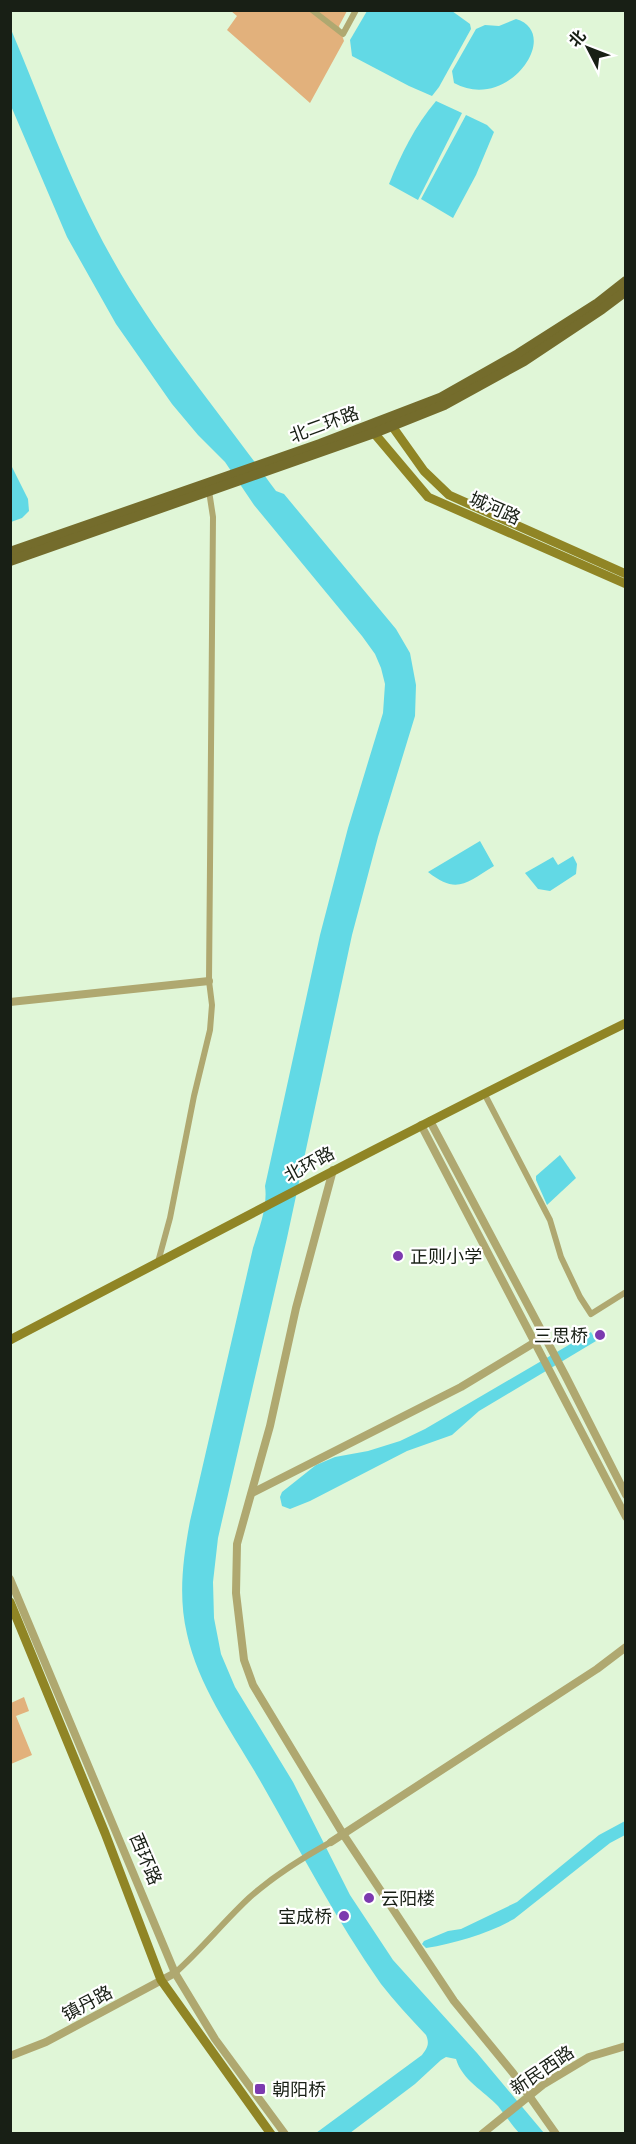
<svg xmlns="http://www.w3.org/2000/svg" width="636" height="2144" font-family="Poppins,'Noto Sans SC',sans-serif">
<rect width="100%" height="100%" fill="#e0f6d7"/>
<g fill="#e2b17c">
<polygon points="231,11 347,11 339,26 344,41 310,103 227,30 237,16"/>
<polygon points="24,1697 29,1711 16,1716 32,1755 11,1764 11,1703"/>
</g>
<g fill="#62d9e5">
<polygon points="367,11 452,11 470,24 471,29 439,87 432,96 409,86 352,56 350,40"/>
<path d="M516,19C563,33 508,113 454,83L452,71L476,29L485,25L499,26Z"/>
<path d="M10,27C43,105 71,186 113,260C157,339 217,409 270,483L276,491L284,494L396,629L410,653L416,685L415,716L378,837L352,935L287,1238L218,1538L213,1582L214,1618L221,1654L235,1687L293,1782L350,1895L393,1960L477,2053L544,2133H519C512,2125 505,2115 498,2106C484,2091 462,2080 456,2059L446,2057L441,2060L415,2084L350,2133H316L422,2055C427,2048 430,2044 426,2035C411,2019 395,2002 381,1984C336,1920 301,1852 262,1784C235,1736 199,1689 187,1634C178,1596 183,1559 190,1521L253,1248C259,1229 268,1206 265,1186L320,935L348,828L383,713L385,684L381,668L375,654L362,636L254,505L225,462L198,435L172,404L116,324L67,237L11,106Z"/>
<path d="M436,101L462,113L418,200L389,184C401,154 415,126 436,101Z"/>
<polygon points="466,115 487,125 494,132 476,175 453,218 421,199"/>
<polygon points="10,463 28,499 29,511 22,518 11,522"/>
<path d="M480,841L494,866C466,883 457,895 428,872Z"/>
<polygon points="573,856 577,864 576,874 550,891 538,889 525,873 553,857 558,865"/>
<polygon points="560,1155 576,1178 547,1205 536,1180 536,1176"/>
<polygon points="591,1332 596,1341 479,1411 452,1435 407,1451 310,1501 290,1509 282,1506 280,1497 282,1492 316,1465 335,1457 368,1451 400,1441 425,1429"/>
<path d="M625,1821V1835L610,1843L514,1919C487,1934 456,1943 426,1948L422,1944L424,1941L448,1931L461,1929L517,1902L599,1835Z"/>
</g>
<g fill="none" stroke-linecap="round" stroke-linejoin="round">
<g stroke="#afa870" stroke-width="6">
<polyline points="312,10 343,34 356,10"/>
<polyline points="484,1093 550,1220 561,1257 580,1297 591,1314 626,1292"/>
<polyline points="158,1262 170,1218 194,1096 210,1030 212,1005 209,981 213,517 209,491"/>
<path d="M175,1973C202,1949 224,1921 250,1897C275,1875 302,1858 331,1842"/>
</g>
<g stroke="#afa870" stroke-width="8">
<polyline points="10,1002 209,981"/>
<polyline points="430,1121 565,1375 626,1495"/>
<polyline points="421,1125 626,1517"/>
<polyline points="333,1170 296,1308 270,1426 237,1544 236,1593 244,1660 253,1685 343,1834 454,2001 513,2073 556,2134"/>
<polyline points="252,1493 461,1387 537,1341"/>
<polyline points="10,1579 175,1973 215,2039 285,2134"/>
<polyline points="331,1842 597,1669 626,1647"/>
<polyline points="10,2056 46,2042 175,1973"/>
<polyline points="482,2134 544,2084 589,2057 626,2046"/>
</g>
<g stroke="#908525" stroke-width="9">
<polyline points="392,426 424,471 449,495 626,574"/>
<polyline points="374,433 428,497 626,584"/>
<path d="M10,1340C215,1233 418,1125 626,1023"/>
<polyline points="10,1602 105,1833 161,1980 271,2134"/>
</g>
<g stroke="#746c2c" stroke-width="10">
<polyline points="10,552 320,444 440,398 518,354 598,303 626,281"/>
<polyline points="10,561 374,433 444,405 524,361 602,309 626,291"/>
</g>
</g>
<g fill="#7c3aaf" stroke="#fff" stroke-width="2">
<circle cx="398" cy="1256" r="6"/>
<circle cx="600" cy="1335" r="6"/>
<circle cx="369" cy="1898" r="6"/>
<circle cx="344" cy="1916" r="6"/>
<rect x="254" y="2083" width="12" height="12" rx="3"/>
</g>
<g text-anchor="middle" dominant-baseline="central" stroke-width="4.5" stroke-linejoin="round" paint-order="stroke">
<g font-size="18" fill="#181f15" stroke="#fff">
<text transform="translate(324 424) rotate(-20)">北二环路</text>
<text transform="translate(495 508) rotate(24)">城河路</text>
<text transform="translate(309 1164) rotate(-28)">北环路</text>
<text transform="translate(146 1859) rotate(67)">西环路</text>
<text transform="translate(87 2003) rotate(-28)">镇丹路</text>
<text transform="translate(542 2070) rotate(-34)">新民西路</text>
</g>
<g font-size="18" fill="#181f15" stroke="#fff" text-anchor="start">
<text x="410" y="1256">正则小学</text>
<text x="588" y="1335" text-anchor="end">三思桥</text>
<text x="381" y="1898">云阳楼</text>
<text x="332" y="1916" text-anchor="end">宝成桥</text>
<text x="272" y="2089">朝阳桥</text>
</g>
</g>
<rect width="636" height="2144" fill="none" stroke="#181f15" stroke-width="24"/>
<g transform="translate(588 48) rotate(312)" stroke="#ffffff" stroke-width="4.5" paint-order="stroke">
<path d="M0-4.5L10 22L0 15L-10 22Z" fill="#181f15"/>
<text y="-9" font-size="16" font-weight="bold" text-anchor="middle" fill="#181f15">北</text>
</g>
</svg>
